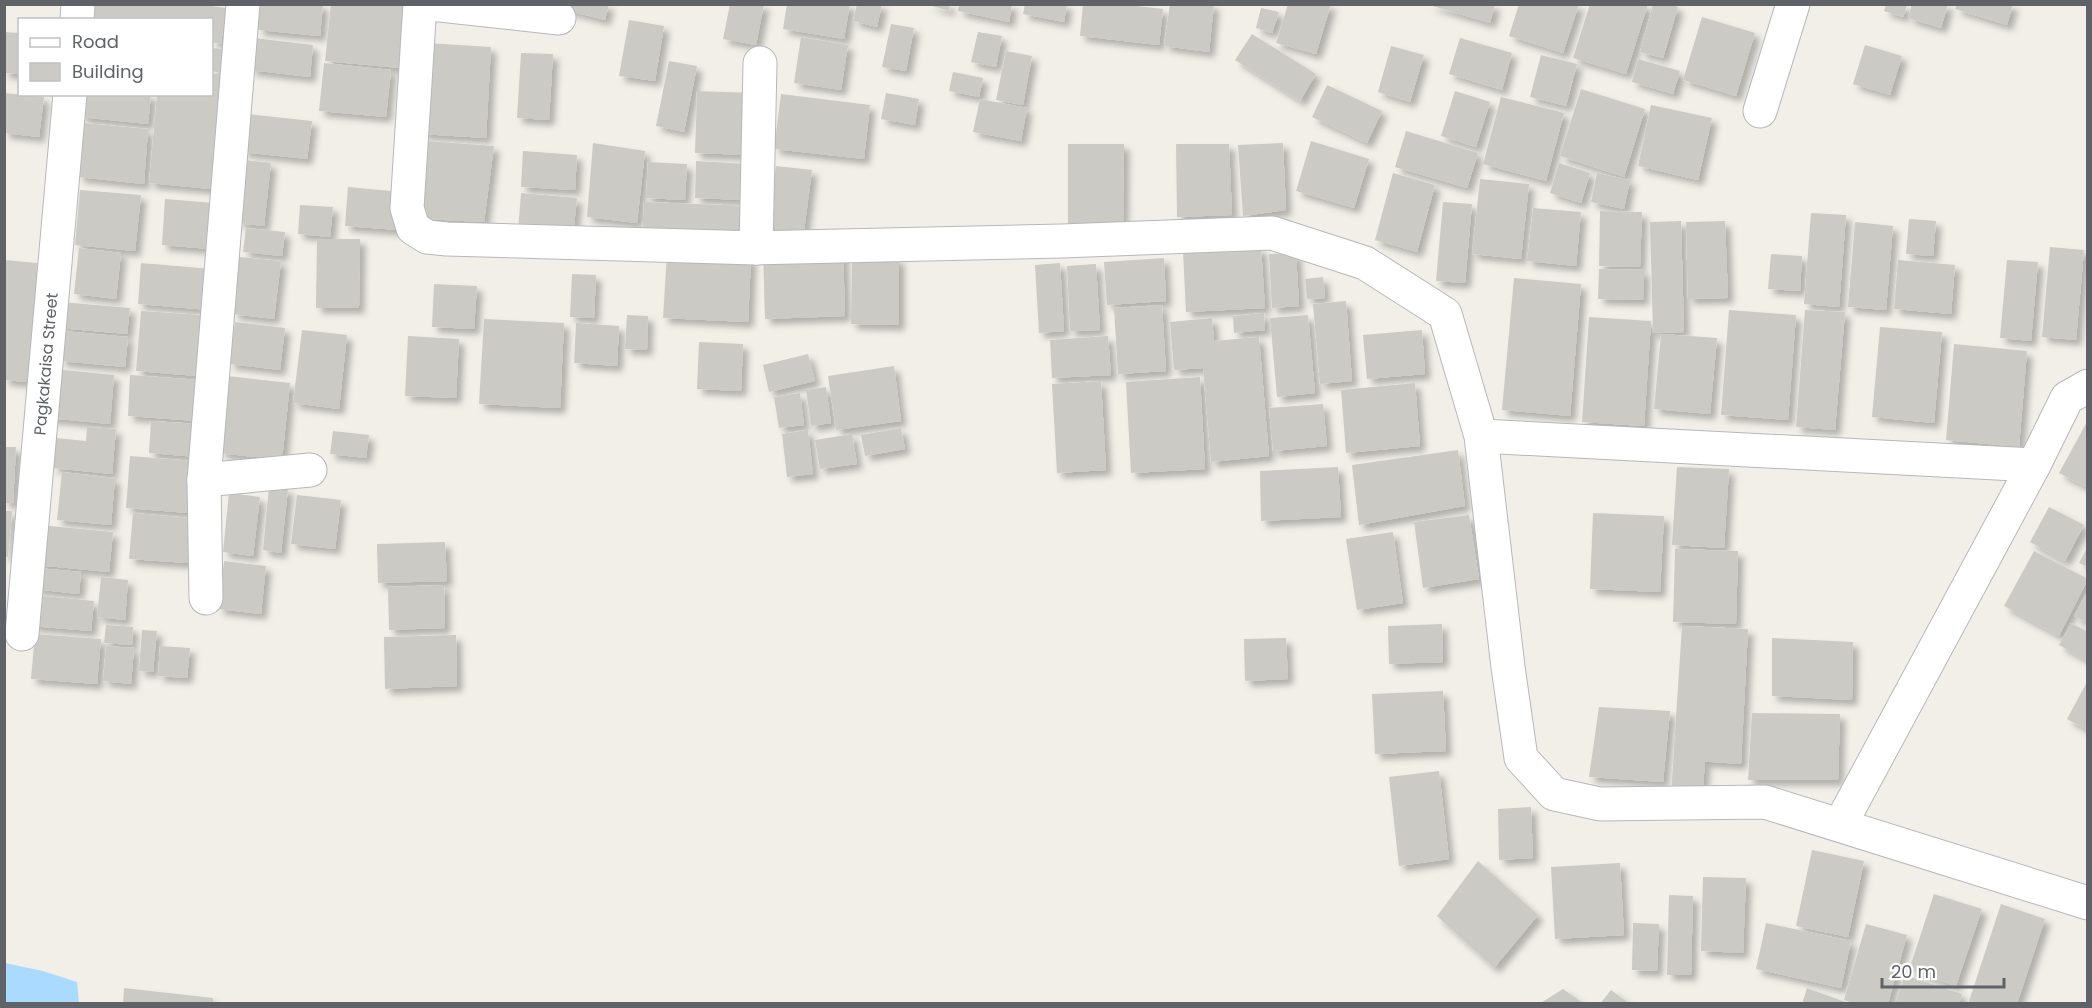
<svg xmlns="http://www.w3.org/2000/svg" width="2092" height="1008" font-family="Poppins,sans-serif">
<defs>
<filter id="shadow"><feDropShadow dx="5.5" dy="5.5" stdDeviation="3" flood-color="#0004"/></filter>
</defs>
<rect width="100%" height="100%" fill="#f1efe8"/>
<polygon fill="#aadaff" points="5,963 43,971 77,982 79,1003 5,1003"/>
<g fill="#cccac5" filter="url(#shadow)">
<polygon points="87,4 197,4 226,8 221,44 212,42 212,20 85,20"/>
<polygon points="260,4 323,4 320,36 258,30"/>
<polygon points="331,4 406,4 400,68 325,61"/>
<polygon points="563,4 609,4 605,20 562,9"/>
<polygon points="730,4 764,4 756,45 723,39"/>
<polygon points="787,4 850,4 844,39 783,29"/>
<polygon points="857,4 882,4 877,27 853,21"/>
<polygon points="926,4 950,4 949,11"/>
<polygon points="959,4 1012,4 1009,22 958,11"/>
<polygon points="1025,4 1067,4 1064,22 1023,14"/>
<polygon points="1083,4 1120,4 1163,9 1159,45 1080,36"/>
<polygon points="1170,4 1214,4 1209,52 1164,46"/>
<polygon points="1288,4 1331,4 1316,54 1276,43"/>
<polygon points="1426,4 1495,4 1490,23"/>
<polygon points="1519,4 1579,4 1563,53 1509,36"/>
<polygon points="1590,4 1648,4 1626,74 1573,58"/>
<polygon points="1653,4 1669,4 1678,7 1663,58 1640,52"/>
<polygon points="1912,4 1948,4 1941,28 1908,18"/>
<polygon points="1957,4 2013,4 2007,25 1955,9"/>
<polygon points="1886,5 1907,5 1903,17 1884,11"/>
<polygon points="1261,8 1279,12 1272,33 1256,28"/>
<polygon points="1702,17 1755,33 1736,96 1683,80"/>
<polygon points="629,20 664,26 655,81 619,76"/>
<polygon points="891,24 914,28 906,71 882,67"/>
<polygon points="4,32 20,33 20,74 4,73"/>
<polygon points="978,32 1002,36 996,67 971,62"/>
<polygon points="1252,34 1316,74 1300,101 1235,60"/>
<polygon points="801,37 848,45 841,90 794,83"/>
<polygon points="254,38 313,45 310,77 250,70"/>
<polygon points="1460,38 1512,53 1502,90 1449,74"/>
<polygon points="427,43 491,47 486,138 421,134"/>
<polygon points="1865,45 1902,56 1890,95 1853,84"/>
<polygon points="1391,46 1424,55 1410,102 1378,92"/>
<polygon points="212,48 224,49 221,73 212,71"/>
<polygon points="1006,51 1032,56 1023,105 996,100"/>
<polygon points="521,53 553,54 549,120 517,118"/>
<polygon points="1541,55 1577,64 1566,106 1530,97"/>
<polygon points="1638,59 1680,71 1673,94 1632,82"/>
<polygon points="669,61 697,66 684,132 656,126"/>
<polygon points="324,63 391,70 386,117 319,111"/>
<polygon points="953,72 983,78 979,97 949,91"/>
<polygon points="212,74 221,74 211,189 149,183 157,94 212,94"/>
<polygon points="1327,85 1382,111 1367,143 1312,117"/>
<polygon points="1581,89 1645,109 1624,177 1560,156"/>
<polygon points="697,91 751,93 749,155 695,153"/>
<polygon points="1455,91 1490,102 1476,147 1441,136"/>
<polygon points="4,93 44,97 39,137 4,133"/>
<polygon points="886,93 919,99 915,125 881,119"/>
<polygon points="82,94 151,94 148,124 80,117"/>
<polygon points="781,94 870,105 864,159 774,149"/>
<polygon points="1501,97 1564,113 1546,181 1483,164"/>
<polygon points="980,99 1027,108 1021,141 973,132"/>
<polygon points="1651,105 1712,118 1698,180 1638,166"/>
<polygon points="247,114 312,121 307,159 242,152"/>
<polygon points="83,123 148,129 144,184 78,177"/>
<polygon points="1406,131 1478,153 1467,188 1395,167"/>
<polygon points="427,141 494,146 484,222 423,219"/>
<polygon points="1311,141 1369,159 1354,208 1296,191"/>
<polygon points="593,143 645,151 637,223 587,217"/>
<polygon points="1283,143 1286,210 1243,216 1238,145"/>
<polygon points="1068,144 1124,144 1123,224 1068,224"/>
<polygon points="1176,144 1229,144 1232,215 1177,217"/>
<polygon points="523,151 577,155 575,190 521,187"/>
<polygon points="245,160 271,163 264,226 238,223"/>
<polygon points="696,161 747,164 745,200 695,198"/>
<polygon points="648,162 687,164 685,200 646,198"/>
<polygon points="1559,163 1590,173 1581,203 1550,193"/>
<polygon points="776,166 812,170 803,239 767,234"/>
<polygon points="1393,173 1435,185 1417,252 1375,240"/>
<polygon points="1597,173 1630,180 1624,209 1591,202"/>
<polygon points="1480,179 1529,184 1521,259 1472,254"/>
<polygon points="348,187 401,192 398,230 345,226"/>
<polygon points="80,190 141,195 135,251 75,245"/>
<polygon points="521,193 577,198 573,235 518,231"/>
<polygon points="165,199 214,203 210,249 162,245"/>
<polygon points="644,202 748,206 746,244 642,240"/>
<polygon points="1443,202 1472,204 1465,283 1436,281"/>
<polygon points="300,205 333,207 330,237 298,234"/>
<polygon points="1533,208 1581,212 1576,266 1527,261"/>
<polygon points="1600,211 1642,212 1640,267 1599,266"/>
<polygon points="1811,213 1846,215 1839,307 1804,304"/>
<polygon points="1909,219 1936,221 1933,256 1906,254"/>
<polygon points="1681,221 1684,332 1653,333 1650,222"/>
<polygon points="1725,221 1728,298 1688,299 1686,222"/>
<polygon points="1855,222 1893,226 1886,310 1848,307"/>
<polygon points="246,228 285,232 282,256 243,252"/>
<polygon points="317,239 360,239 359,308 316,308"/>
<polygon points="1261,247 1265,308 1186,312 1183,252"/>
<polygon points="2050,247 2084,250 2076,340 2042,337"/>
<polygon points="79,248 121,253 116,299 74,294"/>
<polygon points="843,248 845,316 765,319 763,251"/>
<polygon points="1296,253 1299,306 1272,308 1269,254"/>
<polygon points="667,254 751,258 748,322 663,318"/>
<polygon points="1771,254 1802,256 1800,291 1768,289"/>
<polygon points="239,257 281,261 274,319 233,314"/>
<polygon points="852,258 899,258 899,325 851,324"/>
<polygon points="1164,258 1166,301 1107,305 1104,262"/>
<polygon points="4,260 37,263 28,382 4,380"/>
<polygon points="1898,260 1955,265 1951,314 1894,309"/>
<polygon points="2007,260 2038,262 2031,341 2000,338"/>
<polygon points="141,263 212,269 209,310 138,304"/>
<polygon points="1060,263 1064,331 1039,333 1035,265"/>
<polygon points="1096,264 1100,330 1070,331 1067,266"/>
<polygon points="1599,269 1644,270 1643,300 1598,299"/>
<polygon points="572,274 596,275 594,318 570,317"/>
<polygon points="1323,277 1325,298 1307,299 1305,279"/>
<polygon points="1514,278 1581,284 1570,416 1502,410"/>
<polygon points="434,284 477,286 474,329 432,327"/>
<polygon points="1346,301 1352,381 1320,384 1313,304"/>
<polygon points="62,302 130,308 127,334 59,328"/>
<polygon points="1162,305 1166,371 1118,374 1114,308"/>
<polygon points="1729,310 1796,315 1788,420 1721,415"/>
<polygon points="1805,310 1845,312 1835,430 1796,427"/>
<polygon points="141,311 202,315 197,376 136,371"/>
<polygon points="1264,313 1265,330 1234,333 1233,316"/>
<polygon points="627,315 648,316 647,350 625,349"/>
<polygon points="1308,315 1315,393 1277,397 1270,318"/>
<polygon points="1589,317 1651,321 1644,426 1582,422"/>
<polygon points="1212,318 1214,341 1259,337 1269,456 1211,462 1203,368 1174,370 1170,322"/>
<polygon points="484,319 564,323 560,408 479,404"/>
<polygon points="235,322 285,328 280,370 229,364"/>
<polygon points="576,323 619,326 617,366 574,363"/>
<polygon points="1880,327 1942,332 1934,423 1872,417"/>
<polygon points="302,330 347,335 339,409 293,403"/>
<polygon points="1422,330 1425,374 1367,379 1363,335"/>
<polygon points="63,331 128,337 125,367 60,361"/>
<polygon points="1661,334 1717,338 1710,414 1654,409"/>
<polygon points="408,336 459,339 456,398 405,396"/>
<polygon points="1108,336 1111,375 1052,378 1050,340"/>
<polygon points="699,342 743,344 741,391 697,389"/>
<polygon points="1954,344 2027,351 2019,447 1946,440"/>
<polygon points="808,354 815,381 769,392 763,365"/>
<polygon points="894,366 901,421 836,430 828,376"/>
<polygon points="53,369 114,375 110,424 48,418"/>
<polygon points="130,375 200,380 197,421 128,416"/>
<polygon points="228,376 290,383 282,460 220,453"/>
<polygon points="1200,377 1205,469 1131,473 1126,382"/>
<polygon points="1101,381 1106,470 1057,473 1052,384"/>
<polygon points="1415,383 1420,446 1346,453 1341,390"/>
<polygon points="826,387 831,423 811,426 806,390"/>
<polygon points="800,393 804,425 779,428 774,397"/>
<polygon points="1323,404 1327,446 1273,451 1269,408"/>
<polygon points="2088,420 2088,488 2059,473"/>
<polygon points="151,421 199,424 197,457 149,453"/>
<polygon points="87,427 116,429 112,474 53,468 56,438 86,441"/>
<polygon points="901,428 905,449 865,456 861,435"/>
<polygon points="808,430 813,474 787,477 782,434"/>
<polygon points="333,431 369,435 366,458 330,454"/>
<polygon points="852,434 857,464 820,469 815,440"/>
<polygon points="4,447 16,447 13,503 4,503"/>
<polygon points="1458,450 1465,506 1359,525 1352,465"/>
<polygon points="130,456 193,461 189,513 126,508"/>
<polygon points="1338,467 1341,517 1261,521 1260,471"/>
<polygon points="1677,467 1729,469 1724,548 1672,545"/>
<polygon points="62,472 115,478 111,525 57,520"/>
<polygon points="269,486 288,489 281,553 263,550"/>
<polygon points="229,493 260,497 253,556 223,552"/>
<polygon points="297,495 341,500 335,549 291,544"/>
<polygon points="2049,507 2084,525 2065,561 2030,542"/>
<polygon points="4,511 12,511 8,557 4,556"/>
<polygon points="133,513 191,518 188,563 129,559"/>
<polygon points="1593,513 1664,516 1660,592 1590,589"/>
<polygon points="1469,515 1479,579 1423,588 1414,522"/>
<polygon points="39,525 113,532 109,572 36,565"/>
<polygon points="1393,532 1403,603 1357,610 1346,539"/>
<polygon points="445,542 447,581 378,583 377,544"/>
<polygon points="2088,546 2088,567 2079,563"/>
<polygon points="1675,549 1738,551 1736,624 1673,622"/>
<polygon points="2034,551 2088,579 2059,636 2004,606"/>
<polygon points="224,561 266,566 261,614 218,609"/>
<polygon points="37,568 81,572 79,594 34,589"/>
<polygon points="101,577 128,580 125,620 97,617"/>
<polygon points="444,585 445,628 389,630 388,587"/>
<polygon points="2088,591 2088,623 2074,616"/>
<polygon points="34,595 94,601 91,631 31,626"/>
<polygon points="2071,623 2088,632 2088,661 2059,645"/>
<polygon points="1442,624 1443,662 1389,664 1388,626"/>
<polygon points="106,625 133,627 132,645 104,643"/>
<polygon points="1682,626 1748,629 1741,764 1697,761 1705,763 1702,798 1671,795"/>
<polygon points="142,630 157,631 153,672 139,671"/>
<polygon points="35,634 101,639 97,684 31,679"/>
<polygon points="456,635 457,686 385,689 384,637"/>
<polygon points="1286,638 1288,679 1245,681 1244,639"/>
<polygon points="1772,638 1853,642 1852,700 1772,696"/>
<polygon points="106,646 134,648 131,684 103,681"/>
<polygon points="160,646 190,648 187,678 158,676"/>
<polygon points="2088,680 2088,730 2067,719"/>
<polygon points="1443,691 1446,751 1375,754 1372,694"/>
<polygon points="1599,707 1670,711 1663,782 1589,777"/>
<polygon points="1752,713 1840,714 1838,780 1748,780"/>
<polygon points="1439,771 1449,859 1399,866 1389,777"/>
<polygon points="1531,807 1533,858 1499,860 1498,809"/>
<polygon points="1812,850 1864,861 1848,937 1796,926"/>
<polygon points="1478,861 1538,915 1494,968 1437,916"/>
<polygon points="1620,863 1624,935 1555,939 1551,867"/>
<polygon points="1703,877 1746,878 1743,953 1701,951"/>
<polygon points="1934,894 1982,909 1956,986 1909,970"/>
<polygon points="1669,895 1693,896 1691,975 1667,975"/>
<polygon points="2001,904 2045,919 2017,1004 1968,1004"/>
<polygon points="1633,923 1659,924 1657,971 1632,970"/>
<polygon points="1766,923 1851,941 1841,988 1756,969"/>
<polygon points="1866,924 1907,935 1888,1004 1856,1004 1844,1000"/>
<polygon points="1905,975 1962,994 1959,1004 1895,1004"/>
<polygon points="124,988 213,998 213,1004 123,1004"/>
<polygon points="1807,988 1848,1003 1848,1004 1802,1004"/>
<polygon points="1563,989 1584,1004 1539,1004"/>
<polygon points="1611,990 1630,1004 1600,1004"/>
</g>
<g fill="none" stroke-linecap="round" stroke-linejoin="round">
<defs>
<g id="minor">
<polyline points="243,4 204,480 310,470"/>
<polyline points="420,4 407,208 413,228 427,237 447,239 756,248 1062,241 1272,233 1365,263 1445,314 1481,436 1508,667 1521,758 1554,794 1600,804 1765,802 2088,903"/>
<polyline points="431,4 559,18"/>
<polyline points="77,20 78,4"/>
<polyline points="1760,111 1793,4"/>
<polyline points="756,248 760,63"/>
<polyline points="1481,436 2034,465"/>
<polyline points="204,480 206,598"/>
<polyline points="22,634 70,94"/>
<polyline points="1840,825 2034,465 2067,398 2088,386"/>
</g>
</defs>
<use href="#minor" stroke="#b5b8bc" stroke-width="35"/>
<use href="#minor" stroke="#fff" stroke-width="33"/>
</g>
<g text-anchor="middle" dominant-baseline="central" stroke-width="5" stroke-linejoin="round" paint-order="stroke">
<g font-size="16" fill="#5f6368" stroke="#fff">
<text transform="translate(46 364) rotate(-85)">Pagkakaisa Street</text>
</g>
</g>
<rect width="2092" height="1008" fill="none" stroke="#5f6368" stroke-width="12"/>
<rect x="18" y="18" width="195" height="78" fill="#ffffff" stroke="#bfc1c3" stroke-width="1.5"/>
<rect x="30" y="38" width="30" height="9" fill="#ffffff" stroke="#bfc1c3" stroke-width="1.5"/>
<text x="72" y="48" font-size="18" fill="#5f6368">Road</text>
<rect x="30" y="63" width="30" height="18" fill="#cccac5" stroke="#bfc1c3" stroke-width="1.5"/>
<text x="72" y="78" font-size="18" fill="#5f6368">Building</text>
<path d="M1882 978v9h122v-9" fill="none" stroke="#5f6368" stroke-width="3"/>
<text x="1891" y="978" font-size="18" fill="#5f6368" stroke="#ffffff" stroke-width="4.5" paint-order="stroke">20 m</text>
</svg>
